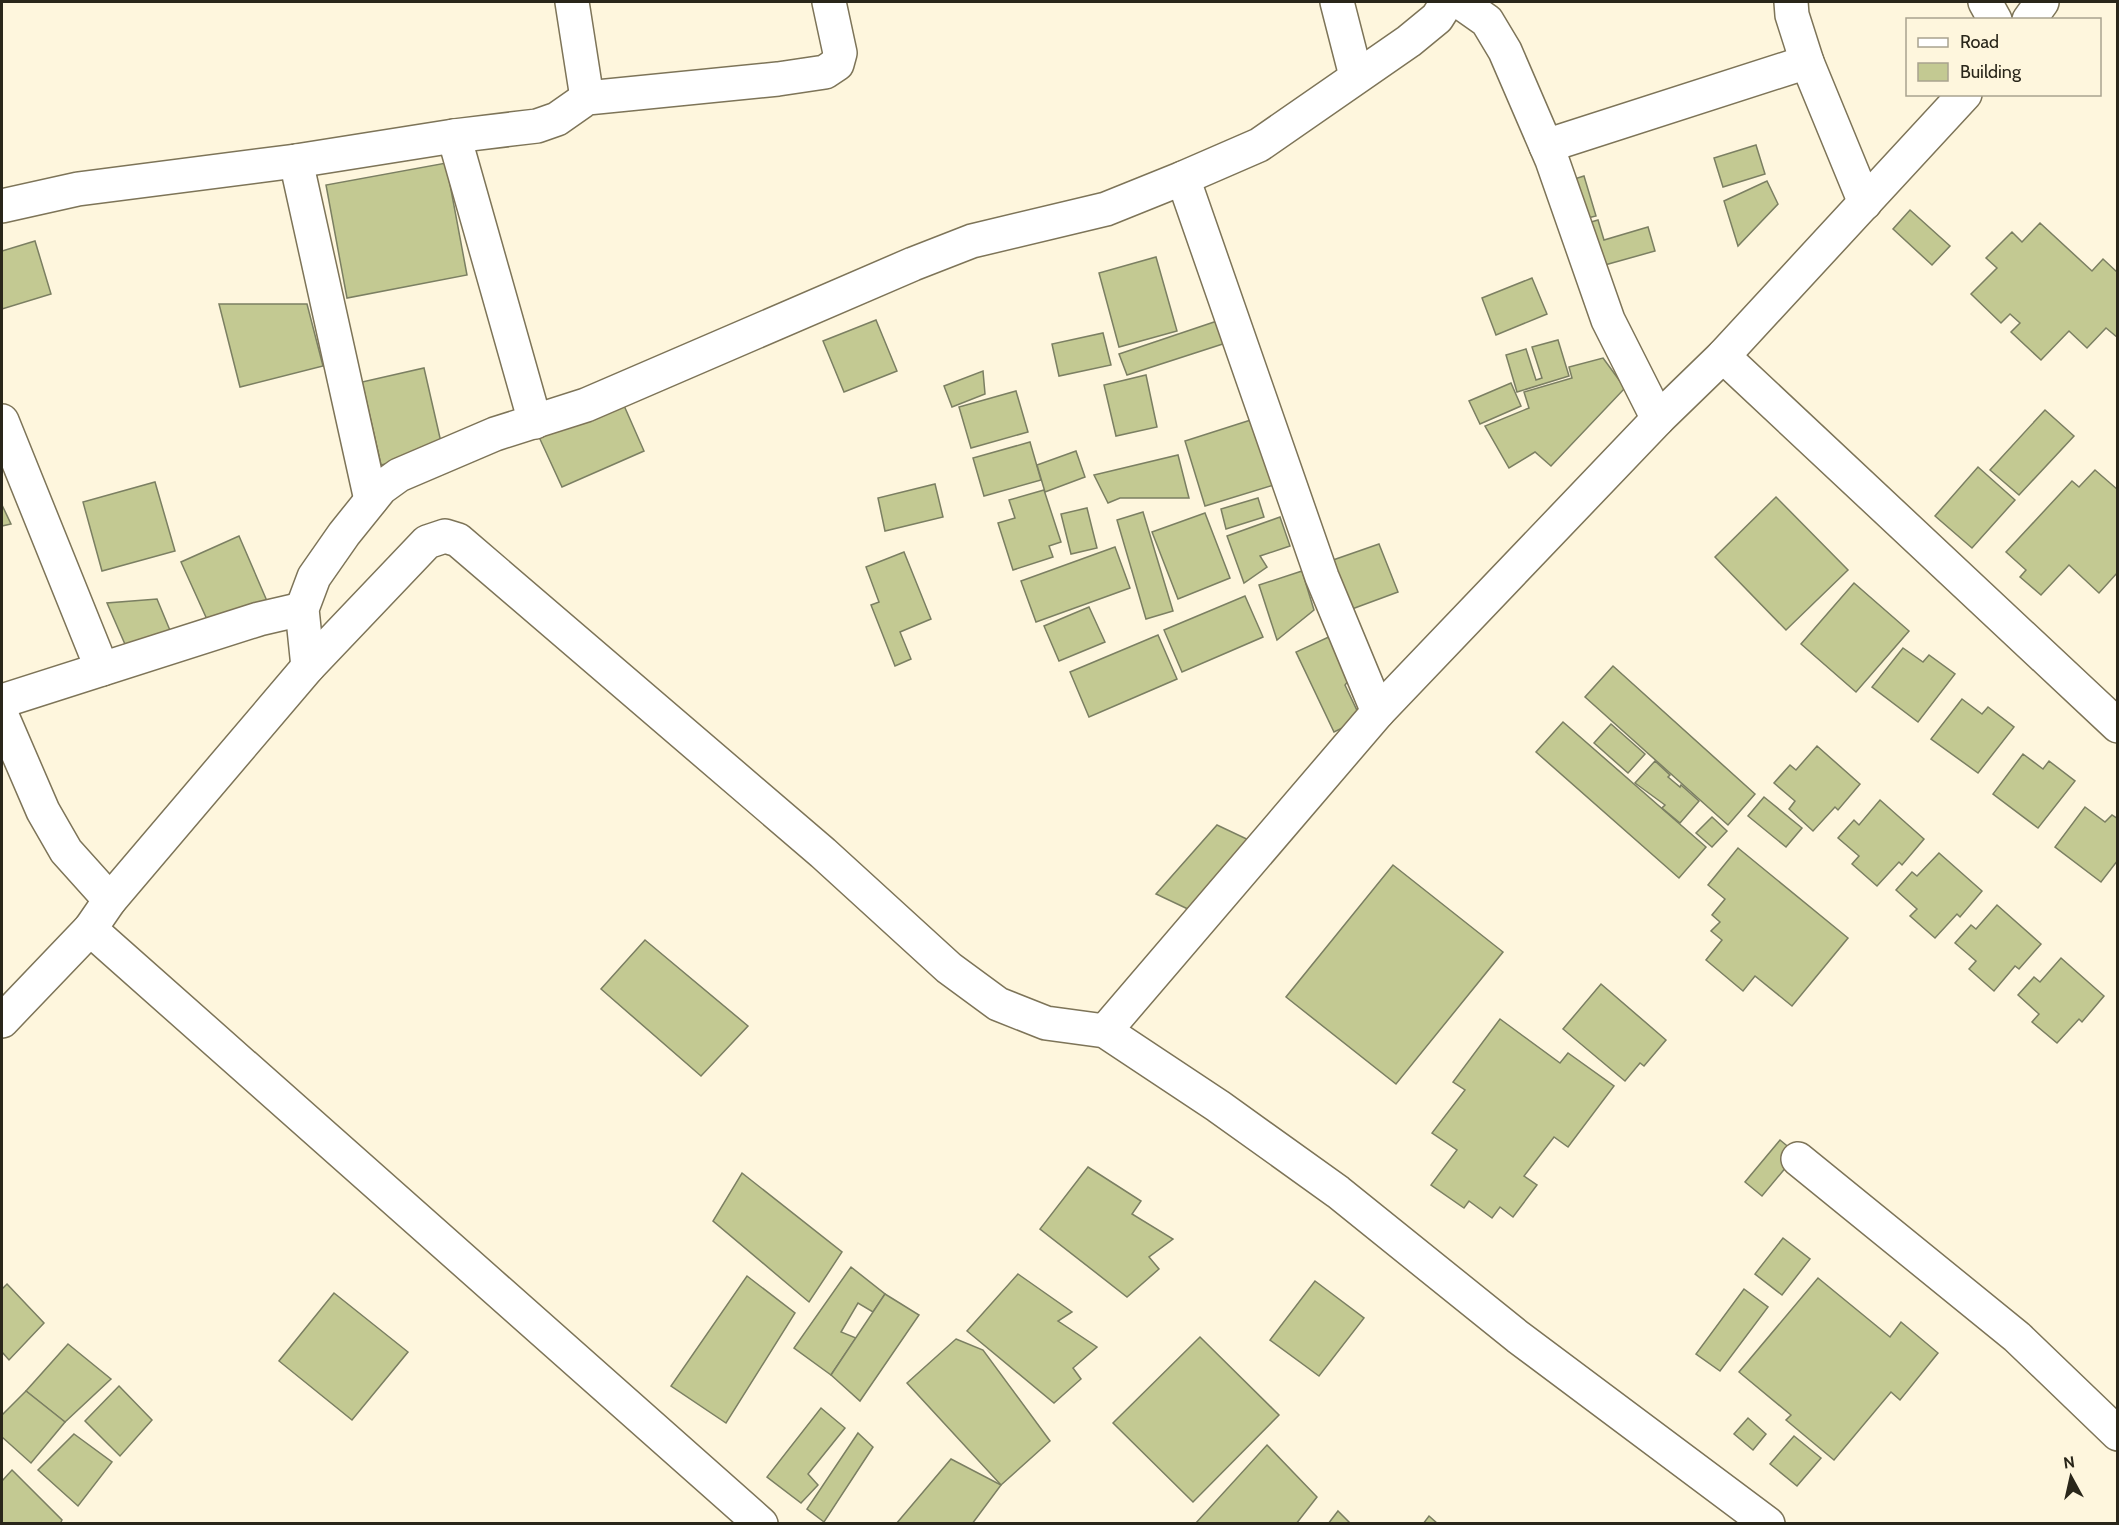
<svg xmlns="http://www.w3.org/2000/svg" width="2119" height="1525" font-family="Cabin,sans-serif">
<rect width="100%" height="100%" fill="#fef6dd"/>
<g fill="#c3c992" stroke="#7b7f62" stroke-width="1.5">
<polygon points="1756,145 1765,174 1723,187 1714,158"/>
<polygon points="446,163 467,275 347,298 326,185"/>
<polygon points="1584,176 1596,216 1579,220 1568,181"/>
<polygon points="1767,181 1778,204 1738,246 1724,201"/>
<polygon points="1910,210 1950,246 1932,265 1893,229"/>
<polygon points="1598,220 1604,240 1648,227 1655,251 1594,268 1581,225"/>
<polygon points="2040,223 2092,271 2103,259 2118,273 2118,338 2106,328 2087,348 2069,331 2041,360 2011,332 2020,323 2010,314 2001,323 1971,294 1997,268 1986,258 2012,232 2022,242"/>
<polygon points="35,241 51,294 2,309 2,251"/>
<polygon points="1156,257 1177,331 1119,347 1099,273"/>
<polygon points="1532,278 1547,314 1496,335 1482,298"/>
<polygon points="219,304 307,304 323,366 240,387"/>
<polygon points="1223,319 1232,341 1127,375 1119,354"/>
<polygon points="876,320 897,371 844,392 823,341"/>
<polygon points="1103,333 1111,365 1059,376 1052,344"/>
<polygon points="1558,340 1569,376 1517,392 1506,355 1526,349 1536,380 1542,378 1532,347"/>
<polygon points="1603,358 1625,388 1551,466 1535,452 1509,468 1485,426 1529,408 1524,392 1572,378 1569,367"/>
<polygon points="424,368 443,451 381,465 362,382"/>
<polygon points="983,371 985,394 952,407 944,386"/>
<polygon points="1146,375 1157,427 1116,436 1104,385"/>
<polygon points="1511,383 1521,406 1480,424 1469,401"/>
<polygon points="1016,391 1028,432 971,448 959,407"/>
<polygon points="622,401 644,451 562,487 539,437"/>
<polygon points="2045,410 2074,436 2019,495 1990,470"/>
<polygon points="1257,418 1277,484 1205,506 1185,441"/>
<polygon points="1030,442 1041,480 984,496 973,458"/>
<polygon points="1076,451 1085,477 1045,492 1037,465"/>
<polygon points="1178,455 1189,498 1120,498 1108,503 1094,475"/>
<polygon points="1978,467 2015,500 1972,548 1935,516"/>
<polygon points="2095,470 2118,490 2118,572 2099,593 2069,565 2041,595 2020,577 2026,570 2006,552 2072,481 2079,487"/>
<polygon points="155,482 175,551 102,571 83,502"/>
<polygon points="935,484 943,517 885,531 878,498"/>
<polygon points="1044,490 1061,542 1049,546 1053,557 1013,570 998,523 1015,518 1009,500"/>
<polygon points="1776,497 1848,570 1786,630 1715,557"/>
<polygon points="1258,498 1264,517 1226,529 1221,509"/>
<polygon points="2,505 11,524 2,526"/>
<polygon points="1087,508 1097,548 1071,554 1061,514"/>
<polygon points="1143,512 1173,611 1146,619 1117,520"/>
<polygon points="1205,513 1230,578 1178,599 1152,532"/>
<polygon points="1280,517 1290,546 1260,556 1267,567 1244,583 1227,536"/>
<polygon points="239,536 267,601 210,626 181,562"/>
<polygon points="1379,544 1398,592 1352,609 1333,560"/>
<polygon points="1115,547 1130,588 1036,622 1021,581"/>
<polygon points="904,552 931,619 900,632 911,659 895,666 871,605 879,602 866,567"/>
<polygon points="1302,571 1314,610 1277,640 1259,585"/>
<polygon points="1854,583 1909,631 1856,692 1801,644"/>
<polygon points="1245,596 1263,637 1182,672 1164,630"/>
<polygon points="157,599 174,640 131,658 107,603"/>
<polygon points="1089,607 1105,642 1059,661 1044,626"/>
<polygon points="1158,635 1177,679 1089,717 1070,672"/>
<polygon points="1333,635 1352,676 1345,685 1361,719 1334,732 1296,652"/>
<polygon points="1903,648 1923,662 1929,655 1955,674 1918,722 1872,687"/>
<polygon points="1613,666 1755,794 1728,825 1585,697"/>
<polygon points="1962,699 1982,714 1988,707 2014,727 1978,773 1931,739"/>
<polygon points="1563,722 1706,847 1679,878 1536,752"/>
<polygon points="1611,724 1645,754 1628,773 1594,743"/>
<polygon points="1817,746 1860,784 1838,810 1835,807 1813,831 1789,809 1795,801 1774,783 1790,765 1796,770"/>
<polygon points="2023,754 2043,769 2049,761 2075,781 2038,828 1993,794"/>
<polygon points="1655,761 1670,775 1668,777 1680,787 1681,785 1699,801 1680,823 1662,808 1665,805 1635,783"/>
<polygon points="1764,797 1802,828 1786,847 1748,816"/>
<polygon points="1880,800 1924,839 1902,865 1899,862 1877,886 1852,864 1859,856 1838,838 1854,820 1859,825"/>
<polygon points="2085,807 2105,822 2112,815 2118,819 2118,860 2101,882 2055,847"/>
<polygon points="1712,817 1727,831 1712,847 1696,833"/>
<polygon points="1217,825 1253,842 1190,910 1156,894"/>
<polygon points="1738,848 1848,938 1792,1006 1755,976 1743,991 1706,960 1722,940 1711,931 1720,922 1712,915 1725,899 1708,885"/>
<polygon points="1939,853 1982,891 1960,917 1957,914 1935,938 1910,916 1917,909 1896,890 1912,872 1917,876"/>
<polygon points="1393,865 1503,952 1396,1084 1286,997"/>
<polygon points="1997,905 2041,944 2019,969 2015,966 1994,991 1969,969 1976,961 1955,943 1971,925 1976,929"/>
<polygon points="645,940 748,1026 701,1076 601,989"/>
<polygon points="2061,958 2104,996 2082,1022 2079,1019 2057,1043 2032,1022 2039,1014 2018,995 2034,977 2040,982"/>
<polygon points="1601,984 1666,1040 1644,1066 1640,1063 1625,1081 1563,1029"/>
<polygon points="1500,1019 1560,1063 1568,1053 1614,1086 1568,1147 1554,1137 1524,1176 1537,1185 1513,1217 1500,1207 1492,1218 1469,1201 1464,1208 1431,1185 1457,1150 1432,1133 1465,1090 1453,1082"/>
<polygon points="1780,1140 1797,1154 1762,1196 1745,1182"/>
<polygon points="1088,1167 1141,1201 1132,1214 1173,1239 1149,1257 1159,1269 1127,1297 1040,1229"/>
<polygon points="742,1173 842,1252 809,1302 713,1221"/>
<polygon points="1783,1238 1810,1259 1782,1295 1755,1274"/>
<polygon points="851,1267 885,1294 873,1312 858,1303 841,1332 856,1338 831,1375 794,1348"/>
<polygon points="1018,1274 1072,1312 1058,1321 1097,1347 1073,1368 1081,1379 1054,1403 967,1331"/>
<polygon points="747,1276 795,1313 726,1423 671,1386"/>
<polygon points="1818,1278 1890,1337 1901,1322 1938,1353 1900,1400 1891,1392 1834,1460 1786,1420 1791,1415 1739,1372"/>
<polygon points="1315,1281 1364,1318 1319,1376 1270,1340"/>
<polygon points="7,1284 44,1323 9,1360 2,1352 2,1289"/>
<polygon points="1744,1289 1768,1307 1720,1371 1696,1354"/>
<polygon points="334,1293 408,1352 352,1420 279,1361"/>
<polygon points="885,1294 919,1315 860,1401 831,1375"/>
<polygon points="1200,1337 1279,1415 1193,1502 1113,1423"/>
<polygon points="956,1339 983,1350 1050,1441 1001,1485 907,1383"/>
<polygon points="68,1344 111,1379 65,1422 26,1391"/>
<polygon points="119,1386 152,1420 120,1456 85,1421"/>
<polygon points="26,1391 65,1422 31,1463 2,1437 2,1415"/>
<polygon points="821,1408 845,1428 808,1474 818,1485 801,1503 767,1477"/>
<polygon points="1748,1418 1766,1434 1753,1450 1734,1434"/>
<polygon points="858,1433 873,1447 824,1522 807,1509"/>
<polygon points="74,1434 112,1462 78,1506 38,1470"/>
<polygon points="1794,1436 1821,1458 1797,1486 1770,1464"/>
<polygon points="1267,1445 1317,1497 1296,1524 1195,1524"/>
<polygon points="951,1459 1001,1485 972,1524 896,1524"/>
<polygon points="12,1470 62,1520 60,1524 2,1524 2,1481"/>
<polygon points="1338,1511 1351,1524 1328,1524"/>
<polygon points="1429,1516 1438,1524 1423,1524"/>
</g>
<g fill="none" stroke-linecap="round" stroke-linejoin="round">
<defs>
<g id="minor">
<polyline points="572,2 587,98"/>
<polyline points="1337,2 1356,76"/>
<polyline points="1460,2 1487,21 1505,51 1552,160 1608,320 1658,419"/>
<polyline points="1791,2 1792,15 1807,62 1865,203"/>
<polyline points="1985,2 1995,20"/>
<polyline points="2029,20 2042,2"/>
<polyline points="454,136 535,422"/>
<polyline points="1546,146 1807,62"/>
<polyline points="296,161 371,500"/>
<polyline points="1183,178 1322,577 1378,712"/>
<polyline points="2,206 78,189 296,161 454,136 537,126 557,119 587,98 778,79 825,72 837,64 840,53 829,2"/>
<polyline points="1723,356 2118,726"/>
<polyline points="2,421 102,669"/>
<polyline points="308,667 302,609 314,577 344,534 381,488 399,475 495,434 586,405 913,264 972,241 1106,209 1183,178 1259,145 1409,41 1437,18 1444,7 1444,2"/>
<polyline points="2,701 259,619 302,609"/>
<polyline points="2,716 43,811 66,851 110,900"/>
<polyline points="90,929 761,1524"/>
<polyline points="2,1021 90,929 110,900 308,667 427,542 445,536 458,540 823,853 949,968 998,1004 1046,1023 1105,1031 1218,1106 1338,1192 1518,1337 1768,1524"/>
<polyline points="1105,1031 1378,712 1658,419 1723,356 1965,94"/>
<polyline points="1798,1159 2017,1337 2118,1434"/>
</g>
</defs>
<use href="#minor" stroke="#7d7458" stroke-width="36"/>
<use href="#minor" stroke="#fff" stroke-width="33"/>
</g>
<rect width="2119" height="1525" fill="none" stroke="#29261a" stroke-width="6"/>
<rect x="1906" y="18" width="195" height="78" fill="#fef6dd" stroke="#a9a38f" stroke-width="1.5"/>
<rect x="1918" y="38" width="30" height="9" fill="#ffffff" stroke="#a9a38f" stroke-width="1.5"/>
<text x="1960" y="48" font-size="18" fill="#29261a">Road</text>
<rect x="1918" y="63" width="30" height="18" fill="#c3c992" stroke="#a9a38f" stroke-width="1.5"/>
<text x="1960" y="78" font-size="18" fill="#29261a">Building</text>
<g transform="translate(2071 1477) rotate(352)" stroke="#fef6dd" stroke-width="4.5" paint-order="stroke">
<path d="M0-4.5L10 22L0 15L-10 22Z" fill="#29261a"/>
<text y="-9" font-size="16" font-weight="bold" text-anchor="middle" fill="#29261a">N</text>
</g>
</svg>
